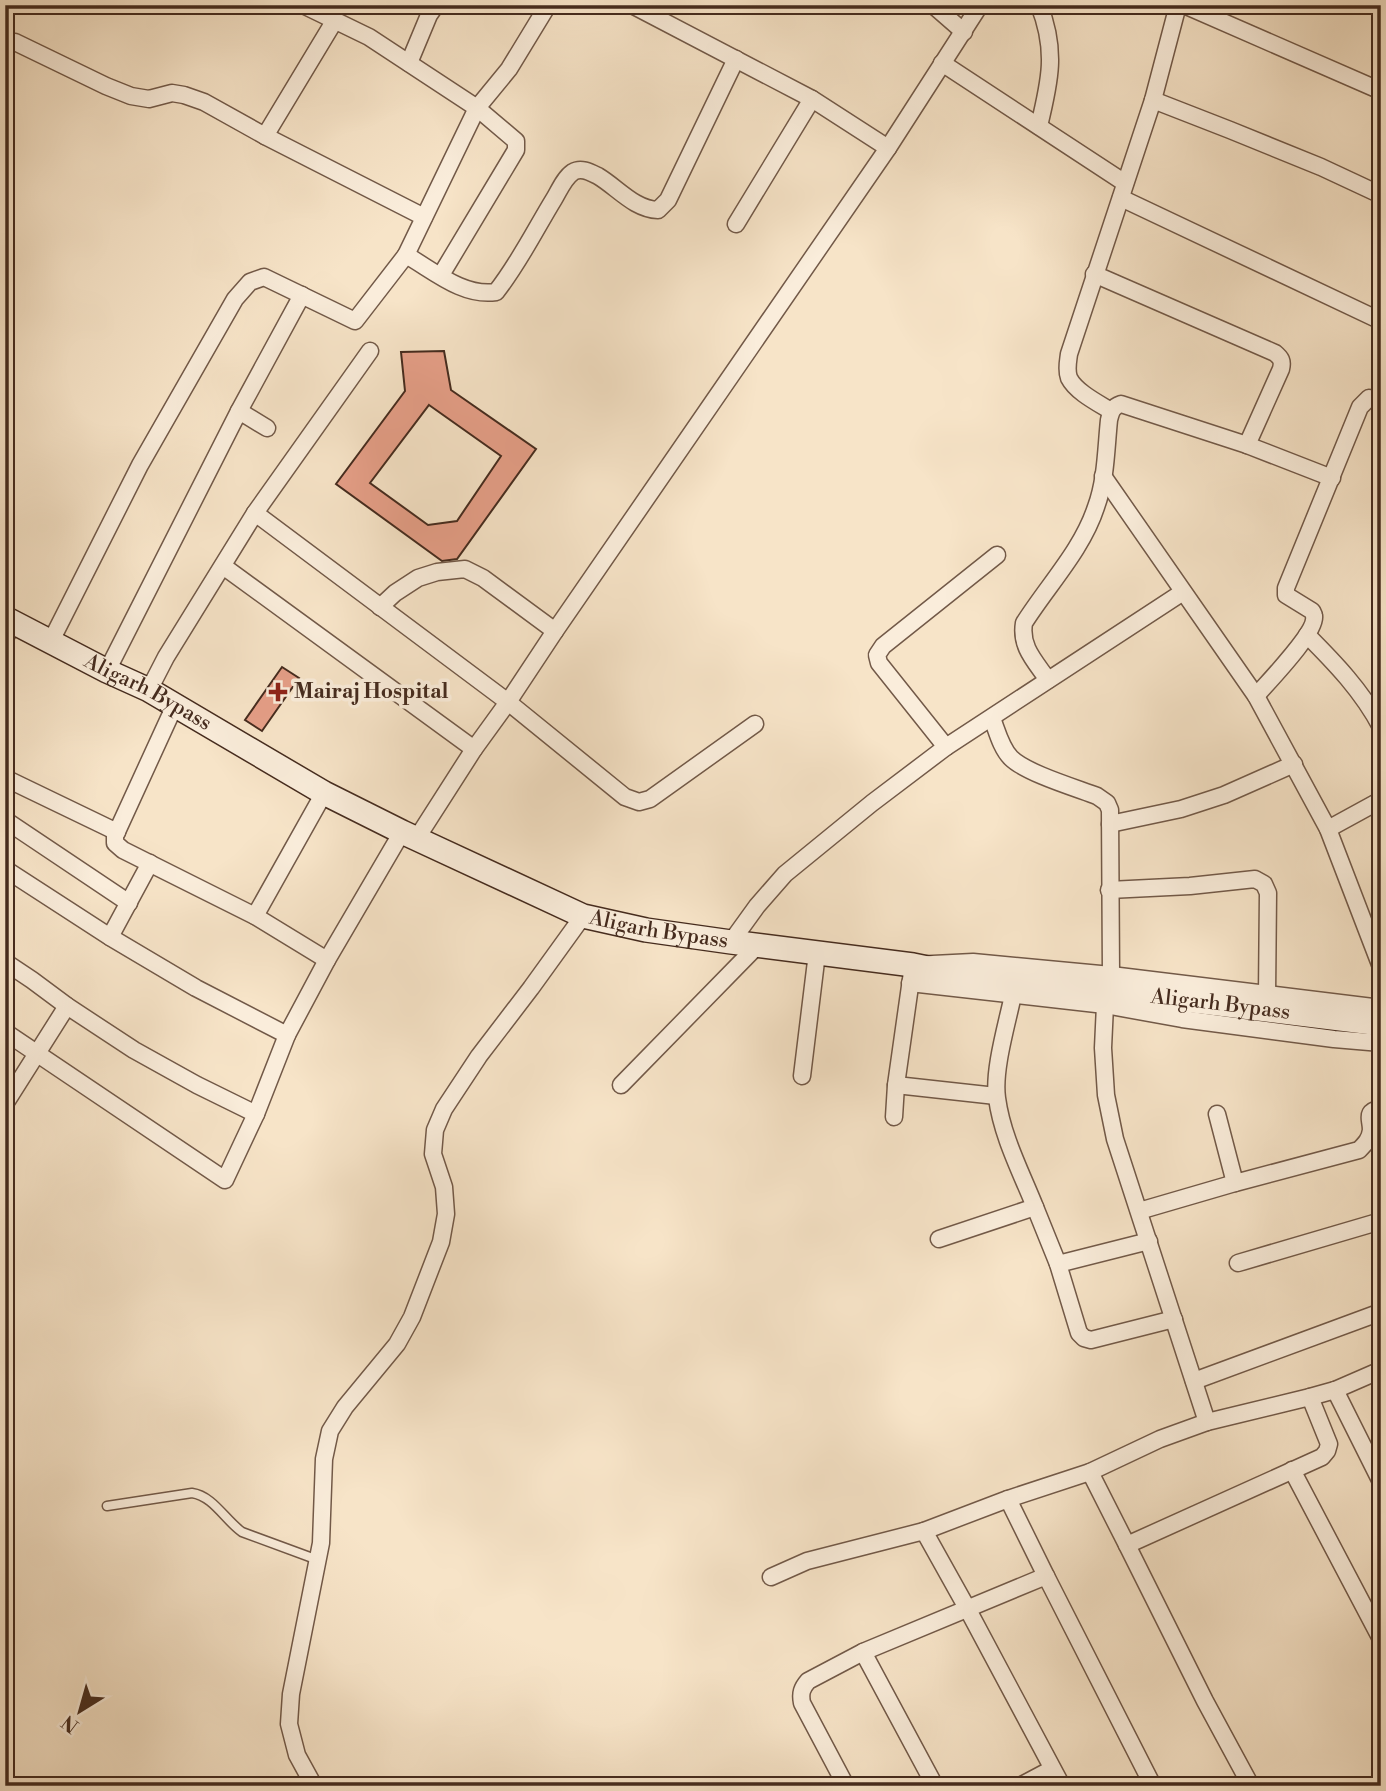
<svg xmlns="http://www.w3.org/2000/svg" width="1386" height="1791" font-family="'Libre Bodoni',serif">
<rect width="100%" height="100%" fill="#f7e4c8"/>
<filter id="stains"><feTurbulence type="fractalNoise" baseFrequency=".00286" numOctaves="4"/><feColorMatrix values="0 0 0 0 .2 0 0 0 0 .09 0 0 0 0 .02 0 0 0 .5 -.17"/></filter>
<radialGradient id="worn" r=".72"><stop offset=".6" stop-color="#630" stop-opacity="0"/><stop offset="1" stop-color="#630" stop-opacity=".3"/></radialGradient>
<g fill="#e69f88" stroke="#452b1e" stroke-width="2" fill-rule="evenodd">
<path d="M444,351L451,390L536,449L457,559L442,561L336,484L405,391L401,352ZM429,405L501,456L457,521L428,525L370,483Z"/>
<polygon points="282,667 299,678 262,731 245,720"/>
</g>
<g fill="none" stroke-linecap="round" stroke-linejoin="round">
<defs>
<path id="service" d="M107,1506L192,1493C213,1496 225,1520 242,1532L318,1560"/>
<g id="minor">
<polyline points="303,5 369,37 477,108 516,141 516,150 441,275"/>
<polyline points="632,5 812,99 888,148"/>
<polyline points="933,5 964,32"/>
<polyline points="1184,5 1381,91"/>
<polyline points="15,42 106,86 131,96 149,99 172,93 184,95 204,102 265,136 424,217"/>
<polyline points="409,63 429,15 436,5"/>
<polyline points="942,63 1125,183"/>
<polyline points="1153,100 1230,130 1321,167 1381,195"/>
<path d="M1039,126C1050,81 1057,50 1039,5"/>
<polyline points="265,136 335,20"/>
<polyline points="1121,198 1381,321"/>
<polyline points="736,224 812,99"/>
<polyline points="406,255 477,108 509,69 548,5"/>
<path d="M1094,274L1275,353C1281,358 1283,361 1281,369L1247,445"/>
<polyline points="370,351 255,513 508,702 625,797 639,802 650,799 755,724"/>
<polyline points="239,411 302,295"/>
<path d="M1111,411C1098,403 1076,392 1069,378C1066,370 1068,362 1069,354L1153,100L1178,5"/>
<polyline points="1103,476 1256,696 1328,829 1381,967"/>
<polyline points="223,566 474,749"/>
<polyline points="380,607 395,593 418,578 437,572 465,569 483,578 555,631"/>
<path d="M1307,635C1335,663 1362,691 1381,727"/>
<polyline points="5,638 14,622"/>
<path d="M51,641L140,465L235,299L250,282L264,277L355,321L406,255C434,271 463,297 496,292C519,263 535,230 554,199C559,191 564,178 573,172C581,167 590,172 598,176C618,188 634,209 658,210L668,200L736,59"/>
<polyline points="107,671 239,411 267,428"/>
<path d="M1048,680C1035,661 1020,647 1024,623C1048,585 1082,550 1096,507C1106,480 1106,449 1109,420C1111,412 1112,407 1121,404L1247,445L1332,478"/>
<polyline points="149,690 166,657 255,513"/>
<path d="M1256,696C1268,682 1317,632 1314,616C1314,614 1313,613 1312,611L1286,595V588L1360,407L1369,398L1381,401"/>
<polyline points="175,705 115,836 115,843 123,850 255,916 327,960"/>
<path d="M992,718C997,731 1001,748 1011,758C1026,773 1076,788 1097,796L1107,803L1110,810L1111,975"/>
<polyline points="946,747 879,663 877,655 883,646 997,555"/>
<polyline points="5,778 117,832"/>
<polyline points="5,820 129,903"/>
<polyline points="1110,824 1181,809 1224,795 1294,764"/>
<polyline points="1328,829 1381,800"/>
<polyline points="417,838 474,749 508,702 555,631 888,148 980,5"/>
<polyline points="5,869 110,937 196,988 287,1035 327,960 402,832"/>
<polyline points="1109,890 1190,886 1255,879 1264,884 1268,893 1267,995"/>
<polyline points="255,916 324,793"/>
<polyline points="110,937 150,863"/>
<polyline points="731,942 757,906 785,874 872,803 946,747 1183,592"/>
<polyline points="5,962 32,980 67,1006 134,1050 197,1085 256,1114"/>
<polyline points="910,983 1105,1005 1182,1019 1334,1039 1381,1043"/>
<polyline points="5,1032 225,1180 256,1114 287,1035"/>
<polyline points="802,1076 817,953"/>
<polyline points="621,1085 757,946"/>
<polyline points="896,1085 996,1096"/>
<polyline points="5,1104 67,1006"/>
<path d="M1217,1114L1235,1183L1359,1150C1365,1144 1370,1139 1371,1130C1371,1118 1364,1112 1381,1108"/>
<polyline points="894,1117 896,1085 913,965 973,962 1111,975 1381,1008"/>
<polyline points="1035,1207 1058,1264 1079,1333 1084,1338 1091,1340 1174,1319"/>
<polyline points="1139,1211 1235,1183"/>
<path d="M939,1239L1035,1207C1021,1172 1002,1136 997,1098C993,1070 1007,1024 1013,995"/>
<polyline points="1238,1263 1381,1221"/>
<polyline points="1058,1264 1149,1241"/>
<polyline points="1194,1381 1381,1312"/>
<polyline points="1335,1390 1381,1482"/>
<polyline points="1207,1422 1310,1397"/>
<polyline points="1292,1470 1381,1639"/>
<polyline points="1090,1472 1160,1439 1207,1422 1115,1139 1106,1095 1103,1048 1105,1005"/>
<polyline points="924,1531 1008,1499"/>
<polyline points="1127,1545 1205,1701 1251,1786"/>
<polyline points="1046,1576 1008,1499 1090,1472 1127,1545 1322,1457 1327,1451 1329,1444 1310,1397 1335,1390 1381,1370"/>
<polyline points="771,1577 807,1561 924,1531 967,1608 1062,1786"/>
<polyline points="863,1652 935,1786"/>
<polyline points="314,1786 297,1755 289,1724 291,1694 321,1543 324,1459 330,1431 345,1407 397,1344 412,1317 441,1242 446,1214 444,1187 433,1154 435,1130 444,1109 479,1056 531,988 583,916"/>
<path d="M846,1786L802,1703C800,1693 802,1688 808,1681L863,1652L1046,1576L1153,1786"/>
<polyline points="1020,1786 1052,1769"/>
</g>
<g id="secondary">
<path id="s1" d="M5,618L107,671L149,690L324,793L402,832L583,916L646,930L731,942L913,965L986,980L1202,1002L1381,1024"/>
</g>
</defs>
<use href="#service" stroke="#725948" stroke-width="11"/>
<use href="#minor" stroke="#725948" stroke-width="19"/>
<use href="#secondary" stroke="#452b1e" stroke-width="26"/>
<use href="#service" stroke="#faeddb" stroke-width="8"/>
<use href="#minor" stroke="#faeddb" stroke-width="16"/>
<use href="#secondary" stroke="#faeddb" stroke-width="23"/>
</g>
<path fill="#8f2418" stroke="#faeddb" stroke-width="2.5" d="M274.5 681.5h7v7h7v7h-7v7h-7v-7h-7v-7h7z"/>
<g text-anchor="middle" dominant-baseline="central" stroke-width="7" stroke-linejoin="round" paint-order="stroke">
<g font-size="21" font-weight="bold" fill="#452b1e" stroke="#faeddb" text-anchor="start">
<text x="294" y="692">Mairaj Hospital</text>
</g>
<g font-size="21" fill="#452b1e" stroke="#faeddb">
<text stroke="none"><textPath href="#s1" startOffset="161">Aligarh Bypass</textPath></text>
<text stroke="none"><textPath href="#s1" startOffset="728">Aligarh Bypass</textPath></text>
<text stroke="none"><textPath href="#s1" startOffset="1295">Aligarh Bypass</textPath></text>
</g>
</g>
<rect width="1386" height="1791" fill="none" stroke="#f7e4c8" stroke-width="28"/>
<rect x="7" y="7" width="1372" height="1777" fill="none" stroke="#452b1e" stroke-width="3.5"/>
<rect x="14" y="14" width="1358" height="1763" fill="none" stroke="#452b1e" stroke-width="2"/>
<g transform="translate(80 1711) rotate(217)" stroke="#faeddb" stroke-width="5" paint-order="stroke">
<path d="M0-5L12 26L0 18L-12 26Z" fill="#452b1e"/>
<text y="-10" font-size="19" font-weight="bold" text-anchor="middle" fill="#452b1e">N</text>
</g>
<rect width="100%" height="100%" filter="url(#stains)"/>
<rect width="100%" height="100%" fill="url(#worn)"/>
</svg>
